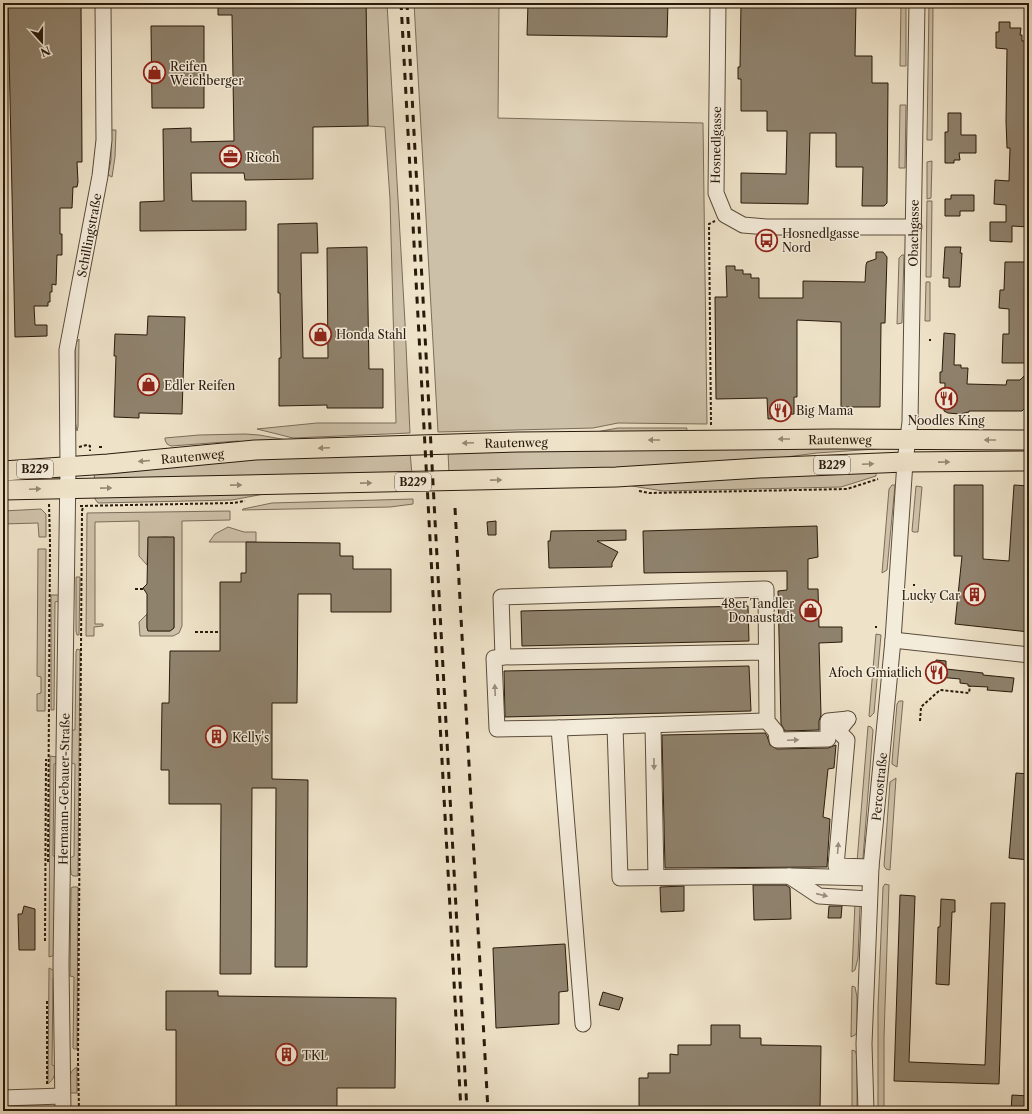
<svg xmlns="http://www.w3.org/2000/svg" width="1032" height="1114" font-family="'Libre Caslon Text',serif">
<rect width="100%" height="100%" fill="#eee2c8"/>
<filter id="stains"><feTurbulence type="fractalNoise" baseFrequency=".005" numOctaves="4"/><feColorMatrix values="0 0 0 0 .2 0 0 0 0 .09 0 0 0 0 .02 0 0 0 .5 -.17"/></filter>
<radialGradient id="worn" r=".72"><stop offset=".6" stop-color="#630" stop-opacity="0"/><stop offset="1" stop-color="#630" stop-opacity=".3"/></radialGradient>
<g fill="#cdc0a8" stroke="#7b6d5a">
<polygon points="366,3 387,3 405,323 410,433 293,438 257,429 317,423 396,423 390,199 385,127 368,126"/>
<polygon points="414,3 499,3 498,118 703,123 707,424 618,423 593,428 438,432"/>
<polygon points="901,3 906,3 906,66 900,66"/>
<polygon points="929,3 933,3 932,140 927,140"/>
<polygon points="900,105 906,105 905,168 899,168"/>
<polygon points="112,130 116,130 115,157 112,177 108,175 111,160 111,131"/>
<polygon points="932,161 931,198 927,199 927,162"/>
<polygon points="927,201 932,201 931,277 926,277"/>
<polygon points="902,255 904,255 902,323 897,324 899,258"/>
<polygon points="926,282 930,282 930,321 925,321"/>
<polygon points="79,339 78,427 77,431 75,421 75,344"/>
<polygon points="618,428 687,428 686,434 595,433 596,432"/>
<polygon points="245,434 259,435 287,440 248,444 238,441 171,446 167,444 165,440 165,438 199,435"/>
<polygon points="876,444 876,449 817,453 724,465 449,474 448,451"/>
<polygon points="410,452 412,475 95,483 94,473 203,461"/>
<polygon points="876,470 876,476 841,487 663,491 626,485"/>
<polygon points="892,485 895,485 887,570 882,573 889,489"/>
<polygon points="916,486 922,487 918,532 913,532 912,531"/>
<polygon points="95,494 264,494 232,500 98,503 95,499"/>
<polygon points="413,499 413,504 390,507 242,510 243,509 272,503"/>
<polygon points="41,509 46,514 46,537 39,537 38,523 3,524 3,511"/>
<polygon points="230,511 230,520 182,521 182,626 179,633 173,636 140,636 139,622 147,614 147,628 150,631 170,631 174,628 174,538 166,537 148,538 147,565 139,556 139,521 95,522 95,624 103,624 103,626 94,627 94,636 86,636 87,513"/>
<polygon points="228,527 244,532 256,532 256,542 209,542 215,534"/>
<polygon points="38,549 46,549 45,711 37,711 37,694 41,693 41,677 37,676"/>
<polygon points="76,577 80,577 79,635 77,635 76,631"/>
<polygon points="51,595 59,595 59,601 55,602 54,710 51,710"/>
<polygon points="876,634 881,635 874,713 870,717 869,716"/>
<polygon points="77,649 80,650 78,876 73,876 71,874 70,858 74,856 75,764 71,763 71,730 75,730 76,652"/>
<polygon points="899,701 903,701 897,767 892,764 892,762 897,704"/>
<polygon points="868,726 871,727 873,730 863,858 862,860 857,862"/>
<polygon points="50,756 57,757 58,763 54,764 53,856 56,856 55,955 49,957"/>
<polygon points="896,778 890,870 886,869 884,866 890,782"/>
<polygon points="885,884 889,885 884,1038 884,1111 878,1111 878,1008 883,887"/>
<polygon points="73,887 78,887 77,1049 74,1049 73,1048 74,977 70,976 71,888"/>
<polygon points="855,903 860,907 858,958 855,970 852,972"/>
<path d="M49,968L55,971V977L53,978L52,1065L55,1066C57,1073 53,1080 48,1084Z"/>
<polygon points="852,986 855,987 857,997 857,1032 855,1035 851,1037"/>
<polygon points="852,1050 855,1051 857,1055 857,1111 852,1111"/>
<path d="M77,1067V1093H69C69,1083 67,1072 77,1067Z"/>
</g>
<g fill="#8f826d" stroke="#291a0b">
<polygon points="8,3 81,3 82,157 82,162 77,162 78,182 77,187 73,187 72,208 60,208 60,234 62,234 62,255 57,255 56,285 52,284 52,292 50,292 50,302 48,302 48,306 34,306 35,325 47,325 47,336 15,337"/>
<polygon points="218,3 366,3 368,126 313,127 313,179 245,180 244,173 191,173 192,201 246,201 246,230 140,231 140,202 164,201 163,129 191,128 191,142 234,141 232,15 218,15"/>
<polygon points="528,3 668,3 667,37 527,35"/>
<polygon points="741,3 856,3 855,56 872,56 872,83 888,83 887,203 884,206 862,206 863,167 836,167 836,133 810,133 808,204 741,203 741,173 786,174 787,131 767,131 767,111 741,111 741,79 738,79 738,67 740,67"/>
<polygon points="999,22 1010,22 1010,28 1021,28 1020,35 1022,35 1022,41 1029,41 1029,179 1026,179 1026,209 1029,209 1029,227 1012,226 1012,242 990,241 990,222 1006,222 1006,205 994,204 995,180 1009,181 1010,148 1007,148 1006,121 1007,49 996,48 996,32 999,32"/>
<polygon points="151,26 204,26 204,108 152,108"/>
<polygon points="948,113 961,113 961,135 976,135 976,153 959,153 960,160 954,160 954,163 945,163 945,132 948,132"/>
<polygon points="951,195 974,195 974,211 960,211 960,216 945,216 945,199 951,199"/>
<polygon points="317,223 318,253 301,253 303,358 328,358 327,248 367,247 369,369 383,369 383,408 327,408 327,405 279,406 279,358 281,358 280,293 278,293 278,224"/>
<polygon points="945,247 961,247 960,253 962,253 960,287 949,287 949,278 943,278"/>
<polygon points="876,252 883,252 887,257 885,323 881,323 880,407 841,407 841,322 797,320 797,397 794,397 794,414 779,415 779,418 768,419 767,398 716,399 715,297 727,297 726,266 735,266 735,270 743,270 743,274 751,274 751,278 759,278 759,298 803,298 803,281 865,282 866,265 867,262 876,259"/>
<polygon points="1005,262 1029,262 1028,363 1002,363 1003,334 1009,334 1009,309 999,308 1000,290 1004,290"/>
<polygon points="148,316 185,317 182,414 139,413 139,418 114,417 116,356 114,356 115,334 147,335"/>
<polygon points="944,333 955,334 954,365 961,365 961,368 968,368 967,384 1006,385 1007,380 1020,380 1029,371 1029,400 1027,400 1026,407 1022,411 969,411 969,412 960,414 948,413 944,411 945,383 940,383 940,372 942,372"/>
<polygon points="954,485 983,485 983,559 1009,561 1014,485 1029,486 1029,632 955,624 962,556 954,556"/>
<polygon points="496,521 496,535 488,535 487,522"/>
<polygon points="817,526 818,557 808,559 808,589 818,589 819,627 842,627 842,642 819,643 821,715 819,721 819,730 785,731 781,724 778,591 787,590 787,571 644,573 643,531"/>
<polygon points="626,530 626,540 597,541 618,552 612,563 612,567 549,568 548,541 550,541 551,531"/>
<polygon points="148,537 174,537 174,628 170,631 148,631 147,628 147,594 143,588 147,584"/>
<polygon points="246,542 340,543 340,556 353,556 353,569 391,569 391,612 331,612 331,594 298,594 297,703 272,703 272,779 308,780 307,967 275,967 276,788 252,788 251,974 220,974 221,804 169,804 169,770 161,770 162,703 169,703 170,651 220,651 220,582 241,582 241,573 246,573"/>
<polygon points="748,606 749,641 522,646 521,611"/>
<polygon points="936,660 946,661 946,669 983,673 983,675 1014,678 1012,692 987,690 988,687 968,686 968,684 960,683 960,679 928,676 929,666 935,667"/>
<polygon points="749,666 751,711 505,717 504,671"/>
<polygon points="765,733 767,736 770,745 777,749 828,748 836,745 834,768 828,769 823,817 830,819 827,867 665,868 662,735"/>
<polygon points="1016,773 1029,774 1029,860 1009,858"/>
<polygon points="753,885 786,885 790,888 791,919 754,920"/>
<polygon points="684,886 684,911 661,912 660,887"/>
<polygon points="900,895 915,896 909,1062 985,1065 991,903 1005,903 999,1084 894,1081"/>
<polygon points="941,899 955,900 955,912 952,912 949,985 936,984 938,927 940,927"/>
<polygon points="24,906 35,909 35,950 19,950 18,914 22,914"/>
<polygon points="829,906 842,906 841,918 828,918"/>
<polygon points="565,944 568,991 559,992 559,1024 496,1028 493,948"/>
<polygon points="166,991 218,991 218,996 396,998 395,1088 337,1088 337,1111 176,1111 176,1030 166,1030"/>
<polygon points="603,992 623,998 619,1010 599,1005"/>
<polygon points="711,1025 740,1025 740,1038 761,1038 761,1045 821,1046 820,1111 639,1111 639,1078 648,1078 648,1073 670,1073 670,1054 678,1055 678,1045 711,1045"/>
<polygon points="1012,1095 1029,1096 1029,1111 1011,1111"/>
</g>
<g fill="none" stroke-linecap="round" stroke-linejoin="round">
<defs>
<g id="minor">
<polyline points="718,3 716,193 725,215 743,225 766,227 914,227"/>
<polyline points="893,640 1029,655"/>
<polyline points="766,652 503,657 501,597 766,589 767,721 776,732 777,740 828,739 828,721 848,719"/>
<polyline points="503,657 494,658 497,729 559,728 767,721"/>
<polyline points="848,719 841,728 840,733 847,740 836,866 871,867"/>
<polyline points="653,725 656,877"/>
<polyline points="615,726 620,878 789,876 870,878"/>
<polyline points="559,728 583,1024"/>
<polyline points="789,876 819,896 869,899"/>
<polyline points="3,1098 62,1096"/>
<path id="s1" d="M63,1111L61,964L68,467L67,350L100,176L104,140L103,3"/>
<path id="s2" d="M866,1111L864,1044L871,867L893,640L905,462L910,422L917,3"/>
</g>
<g id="major">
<path id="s3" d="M3,471L108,464L255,450L518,442L833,439L1029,440"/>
<polyline points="3,490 616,477 759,468 905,462 1029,461"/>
</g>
</defs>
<use href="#minor" stroke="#5a4c3a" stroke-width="17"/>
<use href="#major" stroke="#291a0b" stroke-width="21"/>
<g stroke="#291a0b" stroke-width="2" stroke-dasharray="3 2" stroke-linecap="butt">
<polyline points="929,340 931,340"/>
<polyline points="711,425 709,224 715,221"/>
<polyline points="79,447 87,445 90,446 90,451"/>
<polyline points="99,447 102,447"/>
<polyline points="639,491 649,493 847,489 878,479"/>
<polyline points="80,506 233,503 245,501"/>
<polyline points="3,557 4,557"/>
<polyline points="913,585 915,585"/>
<polyline points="135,589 143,589"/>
<polyline points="875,627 877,627"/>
<polyline points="195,632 220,632"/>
<polyline points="920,721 921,707 940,690 969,693 970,686"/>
<polyline points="48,862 50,542 49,503"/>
<polyline points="45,941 46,759"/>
<polyline points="47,1084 47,1001"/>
<polyline points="79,1111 78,1060 82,511 83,507"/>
</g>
<use href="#minor" stroke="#f4ecdb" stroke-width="15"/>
<use href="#major" stroke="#eee2c8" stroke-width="19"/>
<g stroke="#291a0b" stroke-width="3" stroke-dasharray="7 7" stroke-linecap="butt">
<polyline points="401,3 461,1111"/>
<polyline points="407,3 467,1111"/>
<polyline points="455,508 488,1111"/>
</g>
</g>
<defs><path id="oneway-solid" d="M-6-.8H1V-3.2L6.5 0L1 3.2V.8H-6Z"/></defs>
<g fill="#958873">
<use href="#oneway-solid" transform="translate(784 439) rotate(180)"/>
<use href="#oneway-solid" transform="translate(654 440) rotate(180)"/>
<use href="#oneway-solid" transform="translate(990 440) rotate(180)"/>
<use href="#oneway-solid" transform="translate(468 443) rotate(178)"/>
<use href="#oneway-solid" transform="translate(324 448) rotate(178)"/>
<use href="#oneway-solid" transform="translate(144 461) rotate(175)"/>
<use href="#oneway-solid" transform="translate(944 462) rotate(-1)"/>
<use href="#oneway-solid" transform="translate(868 464) rotate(-2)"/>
<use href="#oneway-solid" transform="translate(496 480) rotate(-1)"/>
<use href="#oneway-solid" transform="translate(366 483) rotate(-1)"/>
<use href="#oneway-solid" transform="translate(236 485) rotate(-1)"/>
<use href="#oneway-solid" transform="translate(106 488) rotate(-1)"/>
<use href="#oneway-solid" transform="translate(35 489) rotate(-2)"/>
</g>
<g fill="#998e7d">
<use href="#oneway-solid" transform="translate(495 690) rotate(-92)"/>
<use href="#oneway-solid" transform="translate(793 740) rotate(-2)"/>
<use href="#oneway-solid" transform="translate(654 764) rotate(89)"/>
<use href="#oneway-solid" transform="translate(838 848) rotate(-85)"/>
<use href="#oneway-solid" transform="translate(822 895) rotate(13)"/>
</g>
<defs>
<symbol id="shop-ring" viewBox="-11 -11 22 22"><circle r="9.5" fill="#f4ecdb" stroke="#8f2418" stroke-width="1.5"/><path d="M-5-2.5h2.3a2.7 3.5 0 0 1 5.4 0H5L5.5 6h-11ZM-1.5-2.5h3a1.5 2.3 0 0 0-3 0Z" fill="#8f2418"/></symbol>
<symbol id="office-ring" viewBox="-11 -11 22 22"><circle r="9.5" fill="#f4ecdb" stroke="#8f2418" stroke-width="1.5"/><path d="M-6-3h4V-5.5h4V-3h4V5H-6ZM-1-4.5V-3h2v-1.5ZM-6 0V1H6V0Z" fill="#8f2418"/></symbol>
<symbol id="bus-ring" viewBox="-11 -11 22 22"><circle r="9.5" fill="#f4ecdb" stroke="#8f2418" stroke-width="1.5"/><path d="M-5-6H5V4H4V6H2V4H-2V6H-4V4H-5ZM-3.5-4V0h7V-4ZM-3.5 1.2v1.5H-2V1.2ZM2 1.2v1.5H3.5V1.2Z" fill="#8f2418"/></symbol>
<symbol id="restaurant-ring" viewBox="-11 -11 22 22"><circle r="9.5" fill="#f4ecdb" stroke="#8f2418" stroke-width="1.5"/><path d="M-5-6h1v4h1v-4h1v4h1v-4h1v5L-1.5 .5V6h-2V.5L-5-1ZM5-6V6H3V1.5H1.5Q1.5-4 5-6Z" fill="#8f2418"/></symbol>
<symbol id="building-ring" viewBox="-11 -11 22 22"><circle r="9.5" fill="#f4ecdb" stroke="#8f2418" stroke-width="1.5"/><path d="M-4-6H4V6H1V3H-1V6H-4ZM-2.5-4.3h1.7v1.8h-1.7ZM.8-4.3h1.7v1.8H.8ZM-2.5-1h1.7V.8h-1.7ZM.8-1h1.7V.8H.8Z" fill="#8f2418"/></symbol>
</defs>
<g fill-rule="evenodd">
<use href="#shop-ring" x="142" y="60" width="25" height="25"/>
<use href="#office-ring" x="218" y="144" width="25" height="25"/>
<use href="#bus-ring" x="754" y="228" width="25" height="25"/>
<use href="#shop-ring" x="308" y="322" width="25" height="25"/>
<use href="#shop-ring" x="136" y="372" width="25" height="25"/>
<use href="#restaurant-ring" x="934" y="386" width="25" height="25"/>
<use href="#restaurant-ring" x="768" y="398" width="25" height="25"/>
<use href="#building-ring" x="962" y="582" width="25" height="25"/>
<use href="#shop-ring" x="798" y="598" width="25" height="25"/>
<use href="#restaurant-ring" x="924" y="660" width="25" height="25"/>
<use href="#building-ring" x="204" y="724" width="25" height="25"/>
<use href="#building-ring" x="274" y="1042" width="25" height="25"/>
</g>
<g text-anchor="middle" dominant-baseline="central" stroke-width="3" stroke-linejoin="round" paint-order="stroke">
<g fill="#f4ecdb" stroke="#665949" stroke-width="1">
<rect x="814" y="456" width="36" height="18" rx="3"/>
<rect x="17" y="460" width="36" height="18" rx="3"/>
<rect x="395" y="473" width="36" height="18" rx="3"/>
</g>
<g font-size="11" font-weight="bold" fill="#291a0b">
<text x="832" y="465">B229</text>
<text x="35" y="469">B229</text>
<text x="413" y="482">B229</text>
</g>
<g font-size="12" fill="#291a0b" stroke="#f4ecdb" text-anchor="start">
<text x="170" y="66">Reifen<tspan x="170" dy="14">Weichberger</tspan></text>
<text x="246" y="157">Ricoh</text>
<text x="782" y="233">Hosnedlgasse<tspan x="782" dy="14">Nord</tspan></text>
<text x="336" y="334">Honda Stahl</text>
<text x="164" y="385">Edler Reifen</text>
<text x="796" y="410">Big Mama</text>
<text x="946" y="420" text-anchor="middle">Noodles King</text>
<text x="960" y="595" text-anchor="end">Lucky Car</text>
<text x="794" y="603" text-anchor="end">48er Tandler<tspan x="794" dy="14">Donaustadt</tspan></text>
<text x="922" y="672" text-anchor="end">Afoch Gmiatlich</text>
<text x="232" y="737">Kelly's</text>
<text x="302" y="1055">TKL</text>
</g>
<g font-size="12" fill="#291a0b" stroke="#f4ecdb">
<text transform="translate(716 145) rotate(-89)">Hosnedlgasse</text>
<text stroke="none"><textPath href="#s2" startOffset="880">Obachgasse</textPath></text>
<text stroke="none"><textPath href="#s1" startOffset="878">Schillingstraße</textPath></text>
<text stroke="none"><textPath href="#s3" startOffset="838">Rautenweg</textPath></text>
<text stroke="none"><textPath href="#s3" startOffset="514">Rautenweg</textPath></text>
<text stroke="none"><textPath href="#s3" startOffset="190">Rautenweg</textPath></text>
<text stroke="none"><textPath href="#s2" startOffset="325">Percostraße</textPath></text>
<text stroke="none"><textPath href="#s1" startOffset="322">Hermann-Gebauer-Straße</textPath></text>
</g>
</g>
<rect width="1032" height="1114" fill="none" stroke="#eee2c8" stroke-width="16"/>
<rect x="4" y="4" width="1024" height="1106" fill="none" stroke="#291a0b" stroke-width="2"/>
<rect x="8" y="8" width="1016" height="1098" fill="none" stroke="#291a0b"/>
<g transform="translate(42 42) rotate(159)" stroke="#f4ecdb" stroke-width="3" paint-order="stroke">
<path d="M0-3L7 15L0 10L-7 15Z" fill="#291a0b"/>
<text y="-6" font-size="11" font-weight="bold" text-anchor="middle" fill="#291a0b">N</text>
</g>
<rect width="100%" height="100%" filter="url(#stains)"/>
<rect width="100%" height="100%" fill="url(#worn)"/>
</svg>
